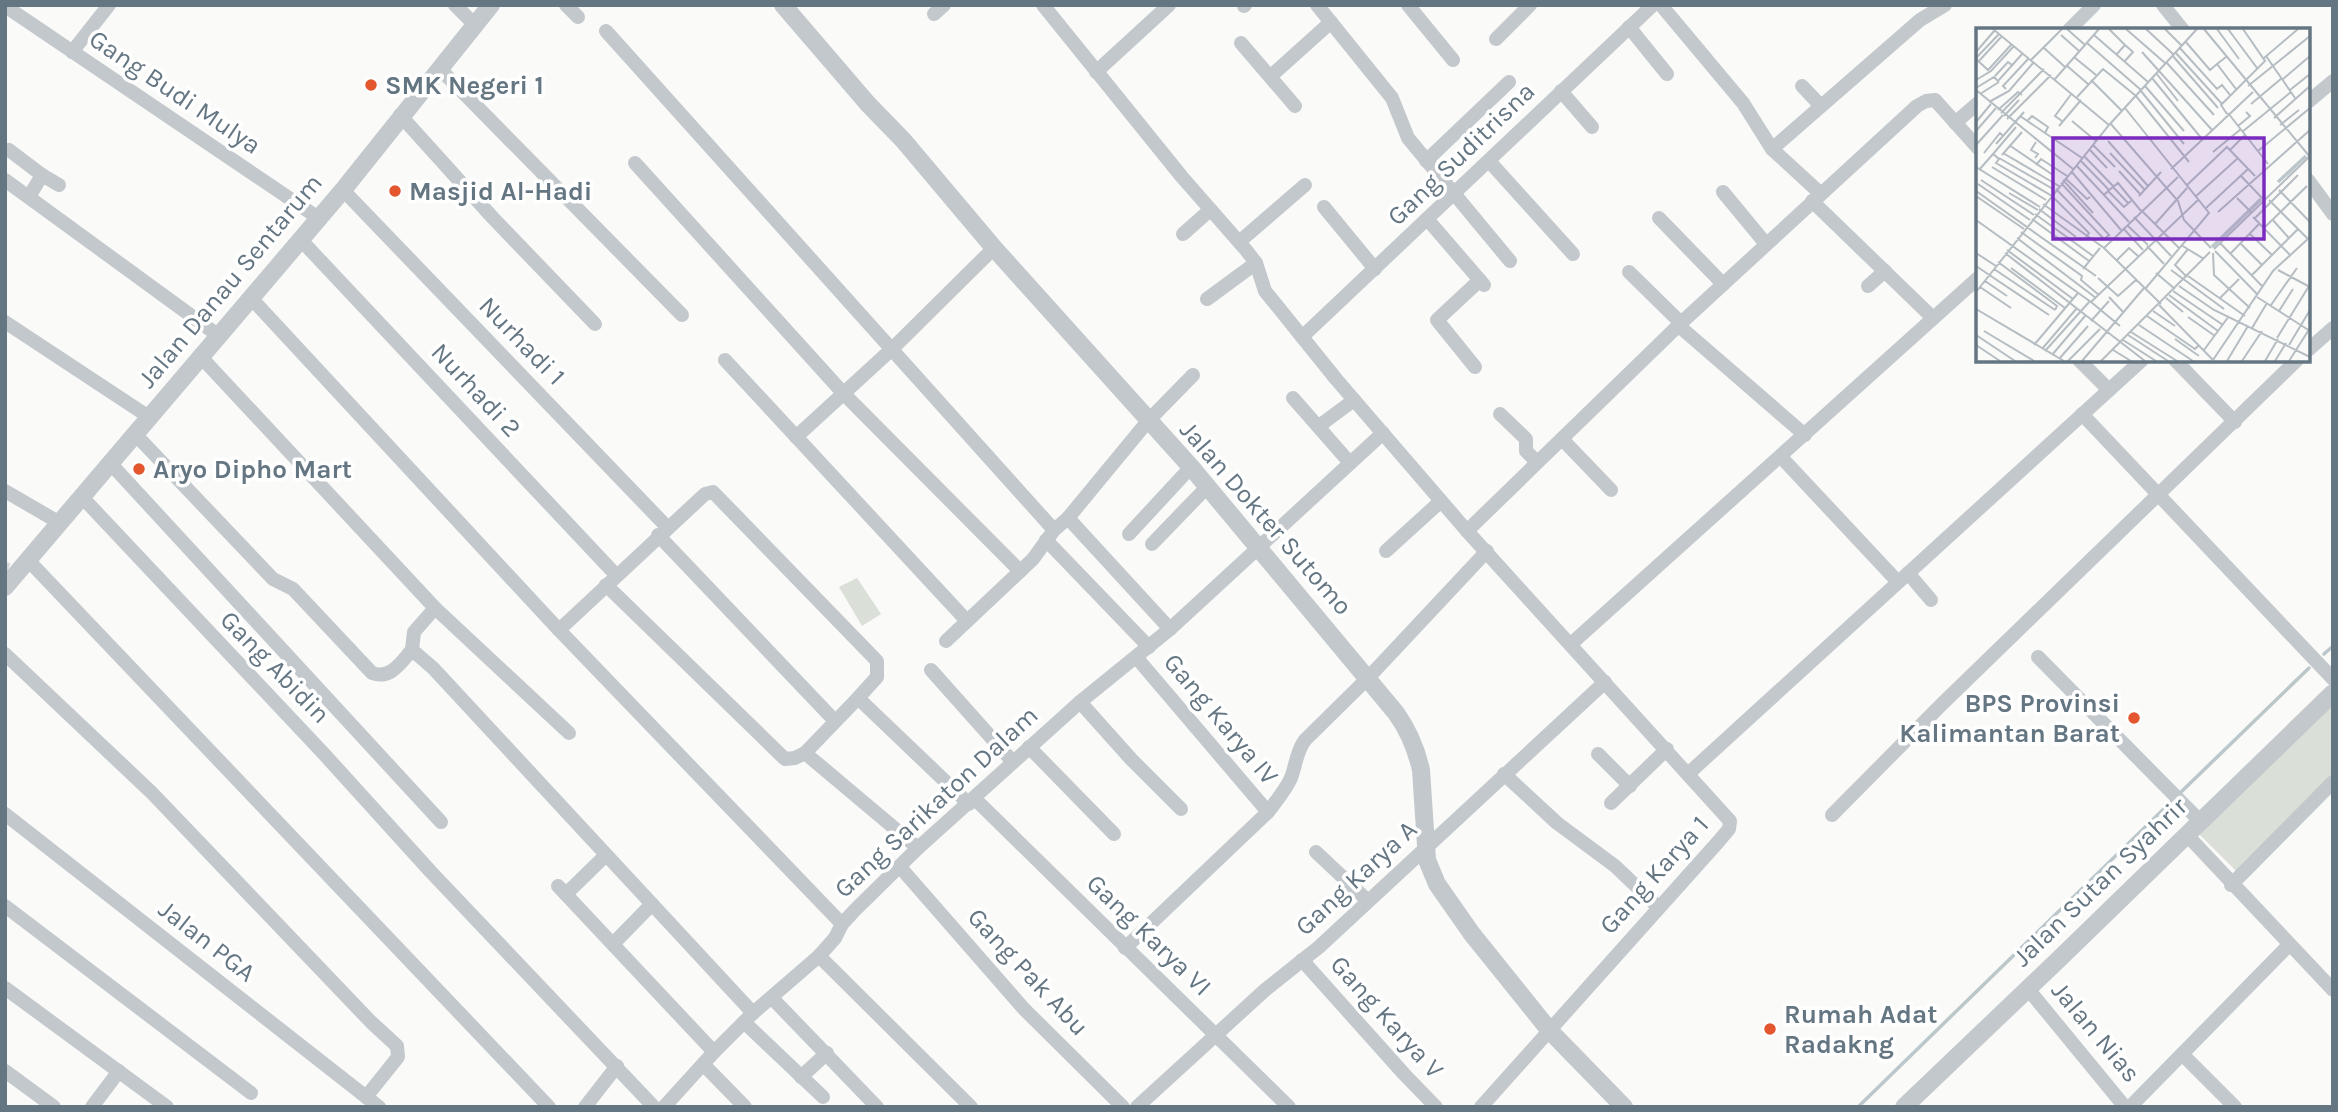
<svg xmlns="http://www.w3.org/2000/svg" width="2338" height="1112" font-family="Karla,sans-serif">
<rect width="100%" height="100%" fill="#fafaf8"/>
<g fill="#dadfd7">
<polygon points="857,578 881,614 862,626 839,587"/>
<polygon points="2333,702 2333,780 2238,873 2199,834"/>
</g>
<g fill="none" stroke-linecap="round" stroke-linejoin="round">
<g stroke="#bbc7cb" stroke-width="3.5">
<polyline points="2324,654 2333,646"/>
<polyline points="2180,793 2309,668"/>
<polyline points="1858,1107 2175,798"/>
</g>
<polyline stroke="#d5d9db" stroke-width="14" stroke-dasharray="14 7" stroke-linecap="butt" points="5,569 8,570"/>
<g stroke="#c3c8cc" stroke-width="14">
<polyline points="455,5 475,25"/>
<polyline points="566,5 578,17"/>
<polyline points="1043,5 1182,177 1246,250 1256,263 1265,291 1336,379 1467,531 1730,821 1729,829 1718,842 1481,1107"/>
<polyline points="1317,5 1392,98 1408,138 1510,261"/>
<polyline points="1408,5 1453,60"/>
<polyline points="1661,5 1743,103 1772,149 1821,194"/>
<polyline points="2163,5 2183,30"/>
<polyline points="5,6 317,217"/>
<polyline points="1244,6 1245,5"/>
<polyline points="934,14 944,5"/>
<polyline points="1629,27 1667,74"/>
<polyline points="2069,30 2094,5"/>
<polyline points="606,31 1054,530"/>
<polyline points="1496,39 1530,5"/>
<polyline points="1241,43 1295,106"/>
<polyline points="72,52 109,5"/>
<polyline points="440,69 682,315"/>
<polyline points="1096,72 1169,5"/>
<polyline points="1271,76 1331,22"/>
<polyline points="1802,86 1821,106"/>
<polyline points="1561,91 1592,127"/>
<polyline points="2308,102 2333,81"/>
<polyline points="400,115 493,218 595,324"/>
<polyline points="1955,123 1978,103"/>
<polyline points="1772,149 1920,20 1945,5"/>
<polyline points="9,150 42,175 29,197"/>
<polyline points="1426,161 1509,82"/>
<polyline points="1489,161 1573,254"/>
<polyline points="635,163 844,394 1020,571"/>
<polyline points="42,175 59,185"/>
<polyline points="5,180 219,336"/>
<polyline points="2308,180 2333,214"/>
<polyline points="343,190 667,527"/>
<polyline points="1723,192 1766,244"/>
<polyline points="1812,201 1933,318"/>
<polyline points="1324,207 1375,269"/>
<polyline points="1659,218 1723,284"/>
<polyline points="1428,220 1484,285"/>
<polyline points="1183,234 1210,210"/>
<polyline points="300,239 616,575"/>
<polyline points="1239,242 1305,185"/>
<polyline points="1629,272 1681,323"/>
<polyline points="1868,286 1885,271"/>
<polyline points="251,298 559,630"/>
<polyline points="1207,299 1256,263"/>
<polyline points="5,322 149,417"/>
<polyline points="1679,326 1805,435"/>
<polyline points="1302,337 1653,5"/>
<polyline points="2308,350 2333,328"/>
<polyline points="201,357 435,608 414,632 412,650 433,668 753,1013"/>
<polyline points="725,360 967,621"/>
<polyline points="2079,360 2109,390"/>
<polyline points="2175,360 2235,422"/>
<polyline points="1475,367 1437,320 1480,280"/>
<polyline points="1293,398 1350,463"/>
<polyline points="1500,414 1526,439 1526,451 1537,462"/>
<polyline points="2082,414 2333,679"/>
<polyline points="1319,426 1354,400"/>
<path d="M135,434L273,579L293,589L372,673C391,680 401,662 412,650"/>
<polyline points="796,437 893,348 994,248"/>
<polyline points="1562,439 1611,490"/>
<polyline points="1781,457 1898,582"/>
<polyline points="111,464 441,822"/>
<polyline points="5,491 60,523"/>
<polyline points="82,497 324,754 431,872 654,1107"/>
<polyline points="1068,518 1170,629"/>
<polyline points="1467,531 1681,323 1917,106 1926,101 1935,100 1978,148"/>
<polyline points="1129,534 1191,467"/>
<polyline points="658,535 834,720"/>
<polyline points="1046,540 1149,647"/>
<polyline points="1152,544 1208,486"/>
<polyline points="1386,551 1441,501"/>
<polyline points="28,560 549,1107"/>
<polyline points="1908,573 1931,600"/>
<polyline points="606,585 785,759 795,758 805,753 858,698"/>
<polyline points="435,608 569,733"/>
<polyline points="946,641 1033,559 1054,530 1068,518 1148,421 1193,375"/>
<polyline points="1571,644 1978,278"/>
<polyline points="5,654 152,793 371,1022 397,1046 398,1057 366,1097"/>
<polyline points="1136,657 1268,812"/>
<polyline points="2038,657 2200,821"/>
<polyline points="931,670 1013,762"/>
<polyline points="1080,702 1131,759 1181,809"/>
<polyline points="1029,747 1114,834"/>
<polyline points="805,753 918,848"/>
<polyline points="1598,754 1630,786"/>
<polyline points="1689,773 2142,360"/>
<polyline points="1504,774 1557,823 1615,866 1658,907"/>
<polyline points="975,799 1289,1107"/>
<polyline points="1611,803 1667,749"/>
<polyline points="5,814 379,1107"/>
<polyline points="1832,815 1942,704 2297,360"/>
<polyline points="2186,834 2333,990"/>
<polyline points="1316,852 1367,900"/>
<polyline points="900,867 1024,1009 1123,1107"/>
<polyline points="2231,885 2333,782"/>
<polyline points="558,886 714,1052"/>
<polyline points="566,894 606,855"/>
<polyline points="5,906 251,1093"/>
<polyline points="842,924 559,630 705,494 713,492 877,661 877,677 858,698 969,804"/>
<polyline points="613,944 652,904"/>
<path d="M1125,948L1268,812C1276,801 1285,791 1291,778C1296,765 1296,752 1305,740L1368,678L1487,551"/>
<polyline points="819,956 971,1107"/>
<polyline points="1302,960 1404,1074 1436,1107"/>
<polyline points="5,988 167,1107"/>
<polyline points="2028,989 2125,1107"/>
<polyline points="772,998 877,1107"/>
<polyline points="744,1022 823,1097"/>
<polyline points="2182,1054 2235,1107"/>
<polyline points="703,1064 745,1107"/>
<polyline points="5,1071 54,1107"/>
<polyline points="801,1077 827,1053"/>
<polyline points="92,1107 119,1071"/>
<polyline points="585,1107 617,1066"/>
<polyline points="664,1107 714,1052 753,1013 819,956 835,938 842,924 855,910 918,848 1080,702 1170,629 1383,433"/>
<polyline points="1137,1107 1265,990 1319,947 1605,682"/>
<polyline points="2130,1107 2289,945"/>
</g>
<g stroke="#c3c8cc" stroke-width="18">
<path d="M783,5L868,104L903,140L994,248L1191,467L1396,713C1409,731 1416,748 1421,770L1427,860L1437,884L1472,934L1550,1031L1624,1107"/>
<polyline points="5,587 343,190 491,5"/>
<polyline points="1904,1107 2057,961 2333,693"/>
</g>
</g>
<g fill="#e4572e" stroke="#fff" stroke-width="2.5">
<circle cx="371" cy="85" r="7"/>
<circle cx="395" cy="191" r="7"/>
<circle cx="139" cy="469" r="7"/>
<circle cx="2134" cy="718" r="7"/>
<circle cx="1770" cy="1029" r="7"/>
</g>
<g text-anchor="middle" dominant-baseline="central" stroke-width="7" stroke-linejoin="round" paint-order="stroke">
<g font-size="26" font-weight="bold" fill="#657683" stroke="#fff" text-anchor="start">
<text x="385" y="85">SMK Negeri 1</text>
<text x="409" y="191">Masjid Al-Hadi</text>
<text x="153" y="469">Aryo Dipho Mart</text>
<text x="2120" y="703" text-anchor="end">BPS Provinsi<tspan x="2120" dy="30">Kalimantan Barat</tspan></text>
<text x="1784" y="1014">Rumah Adat<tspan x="1784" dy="30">Radakng</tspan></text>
</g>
<g font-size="26" fill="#657683" stroke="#fff">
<text transform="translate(175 92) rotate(34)">Gang Budi Mulya</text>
<text transform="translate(1461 154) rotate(-44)">Gang Suditrisna</text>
<text transform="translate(230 281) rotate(-50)">Jalan Danau Sentarum</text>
<text transform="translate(522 341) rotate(46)">Nurhadi 1</text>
<text transform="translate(476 390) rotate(47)">Nurhadi 2</text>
<text transform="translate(1266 518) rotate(49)">Jalan Dokter Sutomo</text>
<text transform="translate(275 667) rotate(46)">Gang Abidin</text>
<text transform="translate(1221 719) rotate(50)">Gang Karya IV</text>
<text transform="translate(936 802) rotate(-43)">Gang Sarikaton Dalam</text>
<text transform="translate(1654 875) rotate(-48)">Gang Karya 1</text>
<text transform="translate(1356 878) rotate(-43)">Gang Karya A</text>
<text transform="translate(2100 882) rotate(-44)">Jalan Sutan Syahrir</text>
<text transform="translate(1149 935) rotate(44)">Gang Karya VI</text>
<text transform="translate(207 941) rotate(38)">Jalan PGA</text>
<text transform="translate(1028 972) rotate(47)">Gang Pak Abu</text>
<text transform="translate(1387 1017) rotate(48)">Gang Karya V</text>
<text transform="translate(2096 1032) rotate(50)">Jalan Nias</text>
</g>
</g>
<g transform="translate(1976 28)">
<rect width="334" height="334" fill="#fafaf8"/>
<path fill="none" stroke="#bbc7cb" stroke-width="3.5" d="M302,154L330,128M236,219L285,171"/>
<path fill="none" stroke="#b5bdc2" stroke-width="2" d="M17,1L133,97M91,1L109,17M133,1L149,17L140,27M150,1L189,35M170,1L197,26M189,1L205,17M228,1L334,129M241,1L263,31M252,1L281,40M85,7L103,23M118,7L172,54M209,13L234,42L241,36M111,15L165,62M203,19L241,61L246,57L254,67M68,20L89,39M0,24L19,2M166,24L236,102M199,24L246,76M196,27L242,80M290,28L319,70M98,29L120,47M250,29L241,36L260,61M0,30L23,6M288,30L322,1M0,31L12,42L35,17M55,32L86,1M2,34L26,8M148,34L157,24L149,17M190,34L238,87M90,37L112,56M180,45L202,73M19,48L32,34L36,37M176,50L226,111M79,51L123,1M307,51L334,28M0,52L15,43L38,18M115,52L146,83M169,58L208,103M272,58L334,8M0,60L18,49L22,53L47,25M30,61L27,58L53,30M0,62L97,141M314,62L334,46M165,63L208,116M4,66L23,54M101,69L127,41L160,68L213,134M13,74L33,63L58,34M275,76L306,50M149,80L233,185L169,261M22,82L42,64L46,67M25,85L68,41M252,85L292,136M251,86L245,77L289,33L267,1M28,88L43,72M44,88L106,130M298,90L334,58M31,91L75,47M51,93L56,88L72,99L69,105M86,93L79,88L96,65M96,93L120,113M0,94L15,76M134,95L202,173L208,192L235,220M304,97L323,82M83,98L105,72M262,98L274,88L270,84M0,103L20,80M266,104L315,64M132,113L172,158M20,116L48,84M0,117L27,87M33,117L77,147M117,117L139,139M113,121L131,140M254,122L269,107M282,123L334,80M237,124L265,101M8,125L24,105L27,108M27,125L83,158M134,125L169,162M17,126L40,99M26,127L46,104M108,128L137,158M23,130L77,161M59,130L62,126L55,122L60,114M104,132L133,162M60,137L65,131L91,148M100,137L128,167M0,139L64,179M16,139L70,172M195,141L277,64M3,142L17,126L23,131L20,135L76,168L113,205L110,209M95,143L145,202M143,143L164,166M265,148L288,172M89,150L111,171L114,169M5,152L58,187M87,152L117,185M85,155L134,208M2,156L54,192M210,158L251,119L279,148M137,159L152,175M80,161L128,211L133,207M303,162L334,194M0,163L120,248M132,163L148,179L155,173M33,165L62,182M0,168L48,201M163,168L185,144M219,169L262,130M261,170L276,185M293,172L332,211M67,176L128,220L185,276M230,180L272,141M63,181L100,209M165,182L203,220M242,184L334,102M59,186L117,228M158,189L195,228M277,189L315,228M279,190L322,147M56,191L113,233M296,191L313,210M0,192L115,274L222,172M153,194L128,167L132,163L142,155L165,183M179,196L211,160M151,197L172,217M147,200L167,222M288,200L331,158M45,204L106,248L105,252L123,267M274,206L296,227M41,210L120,270M244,215L287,259M264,215L286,237M205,217L228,231M171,218L188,236M128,220L202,149M238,221L334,128M31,222L97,271M239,223L282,267M0,225L20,238M29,225L169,333M237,225L238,247L274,280M255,225L283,196M141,232L153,220L162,228M22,234L81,278L79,282M0,238L73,287M35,240L89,280M18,241L79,282M107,241L124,220M195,242L248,281M302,242L334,259M180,245L199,261M276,247L322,201M212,248L269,288M211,249L199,237L212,221M122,250L142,268L160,252M9,253L31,268M203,258L238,282L334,329M4,259L35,280M197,263L247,297M0,264L133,97L221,1M193,267L242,303M133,269L148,285M281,269L334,303M190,270L207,284M244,270L263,251M115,274L144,298M183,277L237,332M295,277L321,240M0,281L88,333M177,283L199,298M303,283L317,261M171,288L219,321L223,317M212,289L239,308M115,293L133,273M163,297L217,333M276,300L291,275M8,303L58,333M155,304L201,333M0,307L39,333M152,307L192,333M301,310L333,258M199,311L223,328M147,312L180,333M0,317L24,333M58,317L102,265M313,317L334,282M66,321L101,280M137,322L155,333M228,322L253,288M69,323L114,273M76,327L109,288M83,331L112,298M237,332L297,243L334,209M92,333L124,301M106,333L168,260M125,333L234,224M251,333L272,298M266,333L286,303M289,333L302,311M299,333L310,315M313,333L334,300"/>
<path fill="#7b2cbf" fill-opacity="0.15" stroke="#7b2cbf" stroke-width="3.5" d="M77,110H288V211H77Z"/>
<rect width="334" height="334" fill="none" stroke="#657683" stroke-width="3.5"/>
</g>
<rect width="2338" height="1112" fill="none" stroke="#657683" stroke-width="14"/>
</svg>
